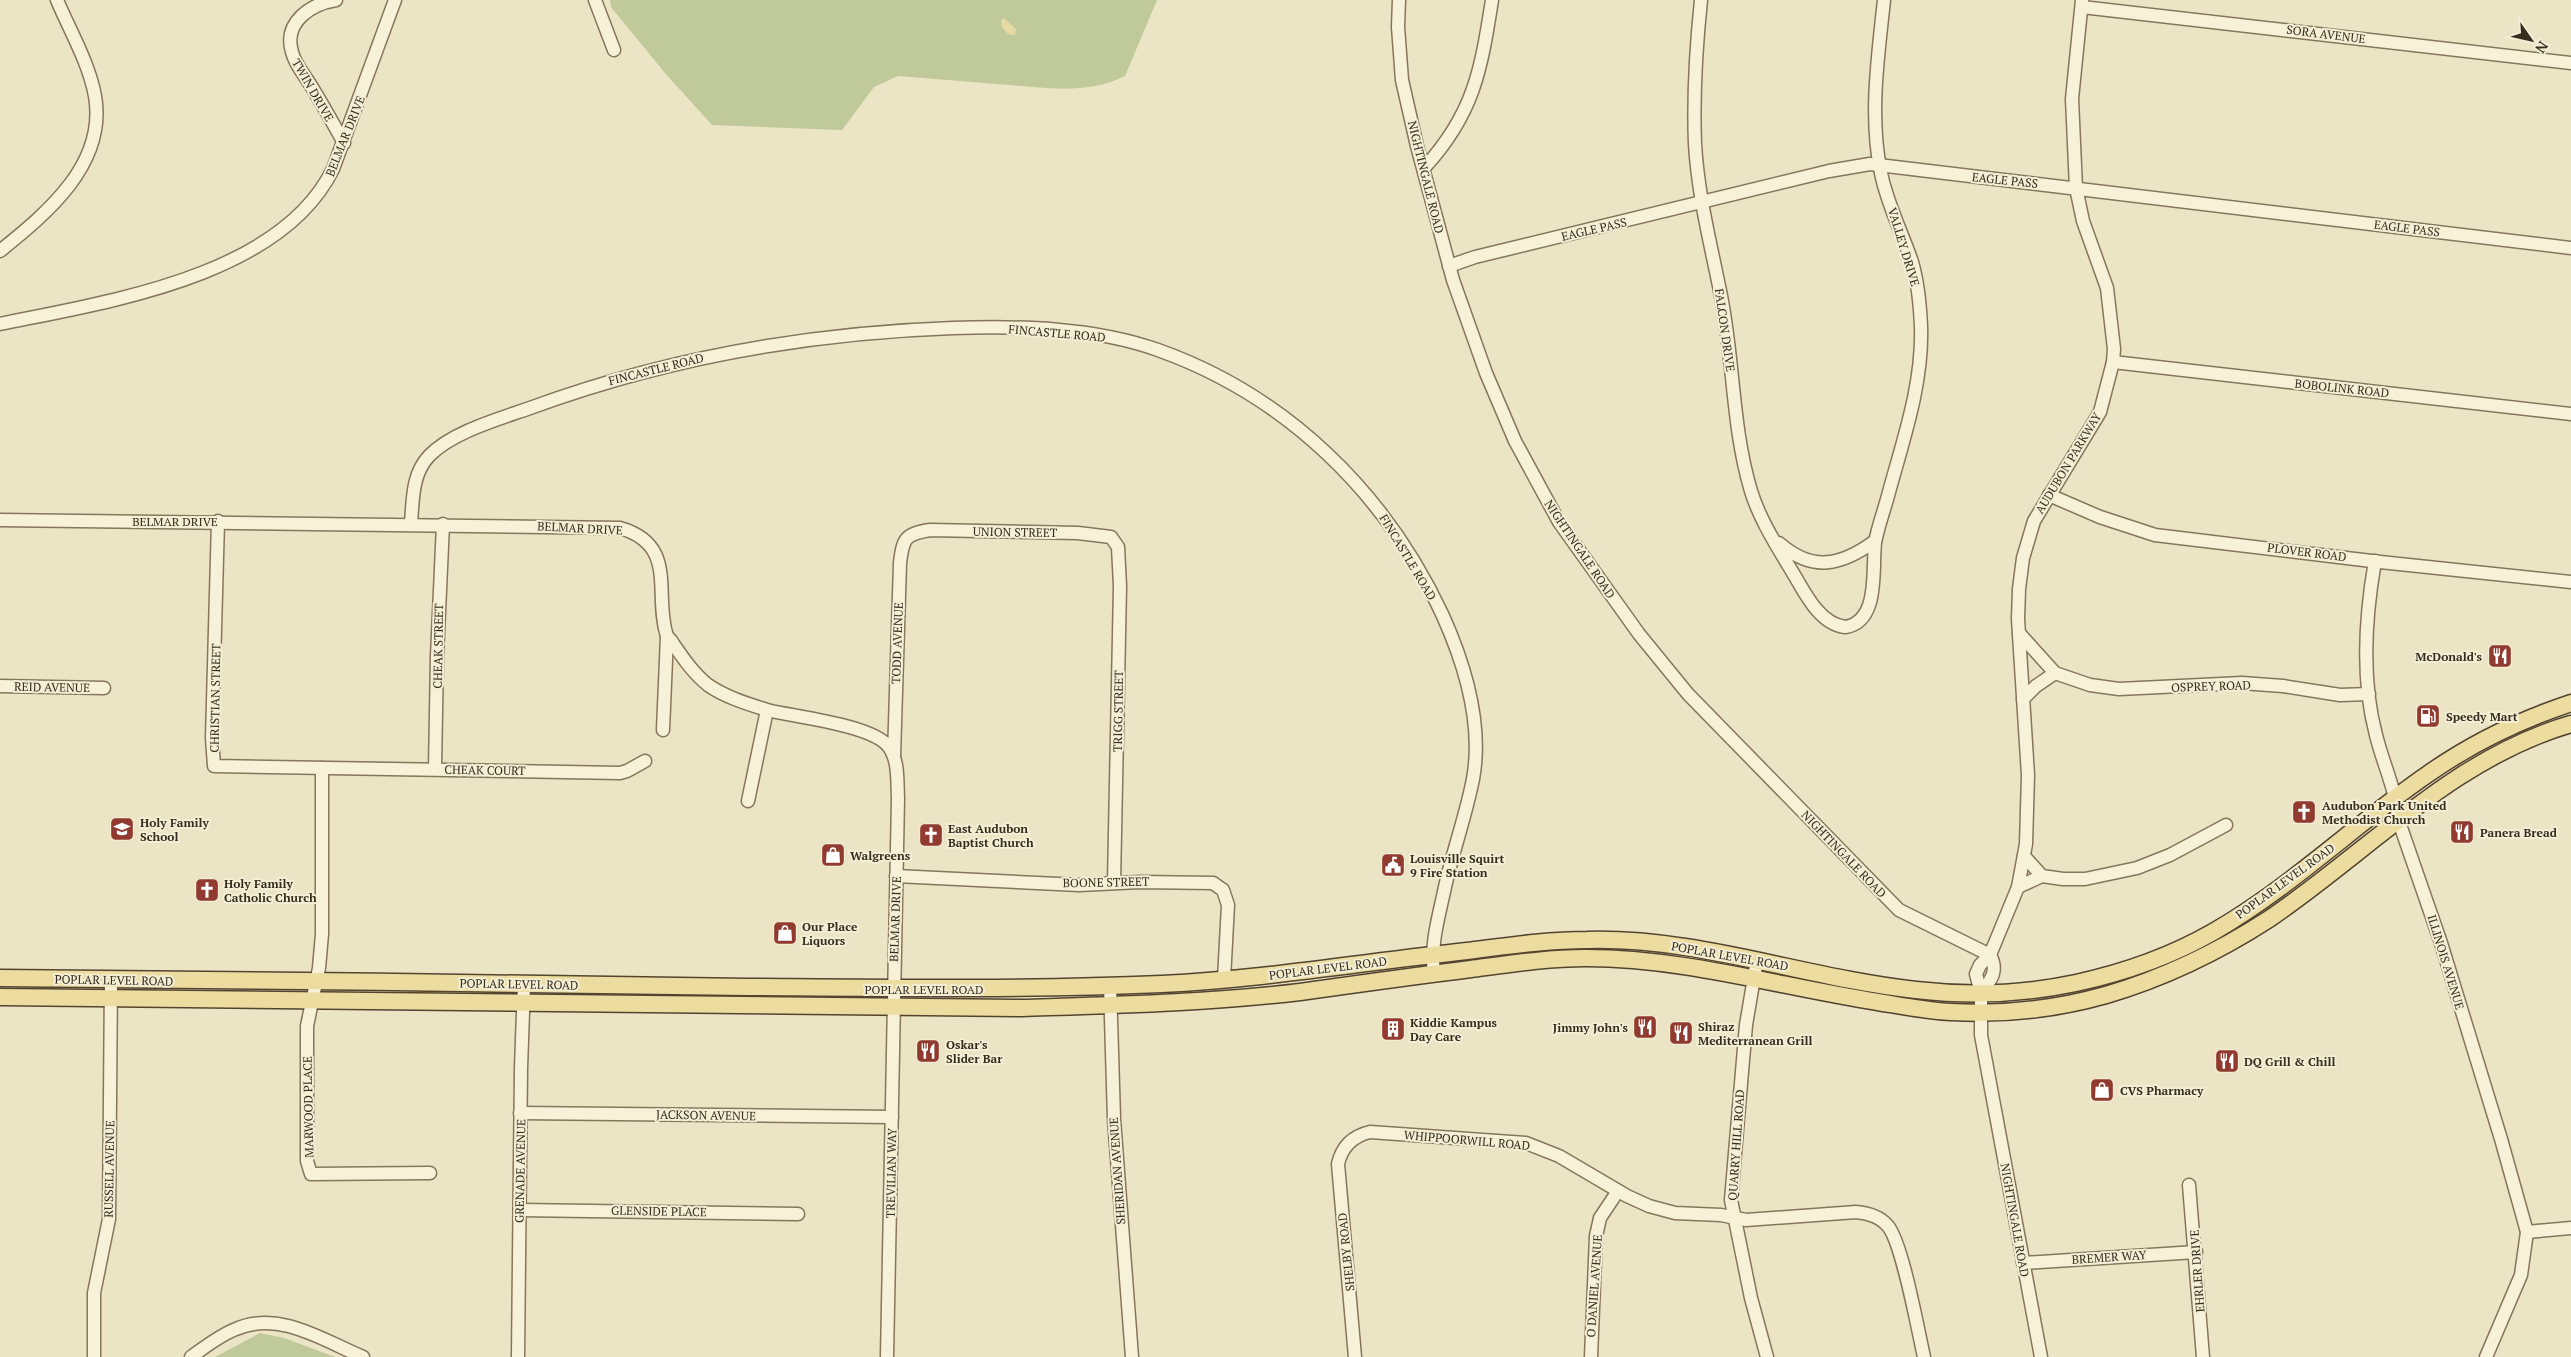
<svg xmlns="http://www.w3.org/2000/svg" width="2571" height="1357" font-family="'PT Serif',serif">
<rect width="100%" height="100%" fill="#ebe4c5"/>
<g fill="#bfc99a">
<path d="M610,0H1157L1125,76C1086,96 1039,87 997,84C964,81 931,79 898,76L874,87L842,130L712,125L665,73L611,7Z"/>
<polygon points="260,1333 284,1338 335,1357 215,1357"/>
</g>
<polygon fill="#e6dba4" points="1004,18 1016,29 1015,35 1008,34 1002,27 1001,21"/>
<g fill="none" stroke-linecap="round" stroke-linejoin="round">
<defs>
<g id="minor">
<path d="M336,0C311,4 283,22 292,52C295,65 306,77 313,89C324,107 334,125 344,143"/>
<polyline points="595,0 614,50"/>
<polyline points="1399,0 1398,27 1402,80 1417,146 1453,280 1486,373 1515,441 1559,522 1639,634 1688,694 1899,910 1990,955"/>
<path d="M1701,0C1696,48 1693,95 1695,144C1698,196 1711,245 1721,296C1734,361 1732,428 1751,491C1760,521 1780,551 1796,578C1807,597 1821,624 1845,627C1880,622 1872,569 1875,543C1878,526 1885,508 1889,492C1904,437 1923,383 1921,326C1920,304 1918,283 1912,262C1902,232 1887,204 1881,173C1869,116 1878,57 1884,0"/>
<polyline points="2082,7 2571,63"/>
<path d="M1424,168C1474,114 1481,70 1492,0"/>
<path d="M0,251C47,213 107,164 95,96C89,63 70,31 57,0"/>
<polyline points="1449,266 1475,257 1829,171 1870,164 2571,248"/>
<path d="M0,324C106,302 280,277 333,169L395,0"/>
<polyline points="2113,362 2571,414"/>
<polyline points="2049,495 2100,517 2155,535 2380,562 2571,582"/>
<path d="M0,520L620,528C679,545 653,594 667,636C668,638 671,639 672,642C683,658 693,673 708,685C725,697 748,704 767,710C795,717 873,725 889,747C899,761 897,782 898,798L887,1357"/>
<polyline points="218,521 212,738 214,766 620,773 627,771 645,761"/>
<path d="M411,523C413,499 412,474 429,456C452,432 499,419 530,408C666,358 808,333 953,328C1021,326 1093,327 1158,350C1287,396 1386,493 1443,616C1465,665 1483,724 1473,779C1466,815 1453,851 1445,887C1439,916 1430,944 1434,974"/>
<path d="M1779,543C1813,573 1842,565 1875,541"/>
<path d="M2375,561C2365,618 2361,679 2376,735C2383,764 2396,789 2398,819L2441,943L2501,1139L2527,1232L2521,1275L2486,1357"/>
<polyline points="2019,633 2055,673 2090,685 2119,689 2242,683 2283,686 2340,695 2369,694"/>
<polyline points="0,686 104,688"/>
<polyline points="2023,699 2036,686 2055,673"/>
<polyline points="663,730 667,636"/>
<path d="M894,756L900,563C903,538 905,534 930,530L1078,533L1111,537L1118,547L1120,586L1114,882"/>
<polyline points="322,768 322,934 319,968 307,1026 307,1161 311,1174 430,1173"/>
<polyline points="435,769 437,656 443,524"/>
<polyline points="748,801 767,710"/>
<polyline points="2024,856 2042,876"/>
<polyline points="896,876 1079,885 1140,882 1213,883 1223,890 1228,905 1224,979"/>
<polyline points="2018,887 2042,876 2063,879 2085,879 2137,868 2170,855 2226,825"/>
<polyline points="1757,960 1746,1025 1731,1200 1751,1298 1767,1357"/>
<polyline points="1110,985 1114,1119 1132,1357"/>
<path d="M1981,993C1991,980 1999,971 1990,955"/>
<polyline points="520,1113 892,1117"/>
<polyline points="2189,1185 2203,1357"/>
<polyline points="520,1210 798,1214"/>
<polyline points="2527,1232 2571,1228"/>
<polyline points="2023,1263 2196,1252"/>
<polyline points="94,1357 94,1293 109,1219 111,980"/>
<path d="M191,1357C205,1347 220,1335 236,1329C280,1310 324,1341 363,1357"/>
<polyline points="518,1357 521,1068 524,984"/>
<path d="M1355,1357L1338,1164C1342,1146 1353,1136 1370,1132L1526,1143L1559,1156L1627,1196L1649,1206L1675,1213L1721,1215L1746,1220L1856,1212C1867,1213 1879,1216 1887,1225C1902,1240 1918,1331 1924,1357"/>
<polyline points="1591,1357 1596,1236 1600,1218 1618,1191"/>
<polyline points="2041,1357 1981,1035 1981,993 1976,974 1980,965 1990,955 2018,887 2026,844 2028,775 2018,619 2019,589 2023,558 2034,521 2100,412 2113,362 2114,349 2107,288 2083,221 2076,188 2072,99 2082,0"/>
</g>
<g id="major">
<path d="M0,978C249,980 499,983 748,987C886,988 1024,990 1162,984C1264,979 1365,962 1467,951C1507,946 1546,940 1587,940C1699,937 1805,978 1916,990C1968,996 2024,994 2076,983C2122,973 2171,956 2213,932C2290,888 2355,824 2428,774C2472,743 2520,720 2571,703"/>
<path d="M0,997L1022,1008C1115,1005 1208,1003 1300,992C1357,984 1414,976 1471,969C1509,964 1548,958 1586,958C1685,958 1781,987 1878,1002C1902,1006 1927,1011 1951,1012C2003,1015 2056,1009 2106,995C2164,978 2218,952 2269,919C2368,852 2453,758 2571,724"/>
</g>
</defs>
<use href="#minor" stroke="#85765c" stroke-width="15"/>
<use href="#major" stroke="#534430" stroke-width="19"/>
<use href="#minor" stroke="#f7f1d8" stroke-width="12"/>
<use href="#major" stroke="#ecdca0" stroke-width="16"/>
</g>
<defs>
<symbol id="restaurant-square" viewBox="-11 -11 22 22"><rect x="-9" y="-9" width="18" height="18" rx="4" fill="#913a30" stroke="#f3eed4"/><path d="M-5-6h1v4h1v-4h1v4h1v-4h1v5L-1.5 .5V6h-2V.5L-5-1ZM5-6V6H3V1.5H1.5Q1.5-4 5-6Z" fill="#fff"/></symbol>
<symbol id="fuel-square" viewBox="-11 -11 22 22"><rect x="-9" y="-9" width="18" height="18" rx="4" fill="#913a30" stroke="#f3eed4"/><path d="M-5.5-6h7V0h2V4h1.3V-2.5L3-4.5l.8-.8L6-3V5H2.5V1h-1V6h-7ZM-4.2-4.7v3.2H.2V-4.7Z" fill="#fff"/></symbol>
<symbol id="church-square" viewBox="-11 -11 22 22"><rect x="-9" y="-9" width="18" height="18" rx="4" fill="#913a30" stroke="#f3eed4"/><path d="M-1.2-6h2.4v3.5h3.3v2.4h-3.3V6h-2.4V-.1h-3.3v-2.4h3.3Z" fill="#fff"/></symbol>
<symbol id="school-square" viewBox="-11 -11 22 22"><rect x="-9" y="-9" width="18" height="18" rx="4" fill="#913a30" stroke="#f3eed4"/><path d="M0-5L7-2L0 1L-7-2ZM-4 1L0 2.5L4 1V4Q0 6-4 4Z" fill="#fff"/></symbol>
<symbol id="shop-square" viewBox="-11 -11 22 22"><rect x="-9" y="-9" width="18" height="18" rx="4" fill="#913a30" stroke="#f3eed4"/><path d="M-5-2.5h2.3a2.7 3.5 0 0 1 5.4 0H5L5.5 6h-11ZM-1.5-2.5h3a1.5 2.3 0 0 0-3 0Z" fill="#fff"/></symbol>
<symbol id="civic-square" viewBox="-11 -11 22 22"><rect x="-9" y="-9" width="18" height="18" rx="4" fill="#913a30" stroke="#f3eed4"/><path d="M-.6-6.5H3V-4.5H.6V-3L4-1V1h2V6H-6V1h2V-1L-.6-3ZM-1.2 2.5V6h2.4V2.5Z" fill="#fff"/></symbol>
<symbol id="building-square" viewBox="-11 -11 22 22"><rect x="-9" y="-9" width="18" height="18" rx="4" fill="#913a30" stroke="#f3eed4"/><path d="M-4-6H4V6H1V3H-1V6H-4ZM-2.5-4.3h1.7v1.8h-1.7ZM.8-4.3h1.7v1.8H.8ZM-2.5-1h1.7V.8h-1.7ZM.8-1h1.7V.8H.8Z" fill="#fff"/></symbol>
</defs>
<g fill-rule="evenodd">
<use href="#restaurant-square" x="2486" y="642" width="28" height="28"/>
<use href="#fuel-square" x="2414" y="702" width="28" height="28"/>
<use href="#church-square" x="2290" y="798" width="28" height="28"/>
<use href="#school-square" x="108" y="815" width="28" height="28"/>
<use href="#restaurant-square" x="2448" y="818" width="28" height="28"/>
<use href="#church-square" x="917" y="821" width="28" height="28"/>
<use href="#shop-square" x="819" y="841" width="28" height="28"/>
<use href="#civic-square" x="1379" y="851" width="28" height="28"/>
<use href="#church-square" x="193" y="876" width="28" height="28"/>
<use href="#shop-square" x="771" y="919" width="28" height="28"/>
<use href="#restaurant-square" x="1631" y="1013" width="28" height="28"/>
<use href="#building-square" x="1379" y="1015" width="28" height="28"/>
<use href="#restaurant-square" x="1667" y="1019" width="28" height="28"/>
<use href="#restaurant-square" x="914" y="1037" width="28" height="28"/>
<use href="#restaurant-square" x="2213" y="1047" width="28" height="28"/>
<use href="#shop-square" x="2088" y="1076" width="28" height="28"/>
</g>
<g text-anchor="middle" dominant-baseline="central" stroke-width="4" stroke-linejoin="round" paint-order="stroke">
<g font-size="12" fill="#362d1f" stroke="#f3eed4">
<text transform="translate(2326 34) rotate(7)">SORA AVENUE</text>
<text transform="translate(313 90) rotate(60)">TWIN DRIVE</text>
<text transform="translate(345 136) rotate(-68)">BELMAR DRIVE</text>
<text transform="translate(1426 177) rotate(76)">NIGHTINGALE ROAD</text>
<text transform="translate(2005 180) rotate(6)">EAGLE PASS</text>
<text transform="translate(2407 228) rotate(7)">EAGLE PASS</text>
<text transform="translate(1594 229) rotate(-13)">EAGLE PASS</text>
<text transform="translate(1904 247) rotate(73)">VALLEY DRIVE</text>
<text transform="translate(1725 330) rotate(82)">FALCON DRIVE</text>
<text transform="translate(1057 333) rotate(5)">FINCASTLE ROAD</text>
<text transform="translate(656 369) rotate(-14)">FINCASTLE ROAD</text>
<text transform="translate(2342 388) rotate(6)">BOBOLINK ROAD</text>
<text transform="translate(2068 463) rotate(-59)">AUDUBON PARKWAY</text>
<text x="175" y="521">BELMAR DRIVE</text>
<text transform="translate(580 528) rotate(3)">BELMAR DRIVE</text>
<text transform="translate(1015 532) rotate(1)">UNION STREET</text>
<text transform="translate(1580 549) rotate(56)">NIGHTINGALE ROAD</text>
<text transform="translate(2307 552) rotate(7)">PLOVER ROAD</text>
<text transform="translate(1408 557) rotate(59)">FINCASTLE ROAD</text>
<text transform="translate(897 643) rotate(-88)">TODD AVENUE</text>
<text transform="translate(438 646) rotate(-89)">CHEAK STREET</text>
<text transform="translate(2211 686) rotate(-2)">OSPREY ROAD</text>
<text transform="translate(52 687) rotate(1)">REID AVENUE</text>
<text transform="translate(215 698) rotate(-89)">CHRISTIAN STREET</text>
<text transform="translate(1118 711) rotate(-89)">TRIGG STREET</text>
<text transform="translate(485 770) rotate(1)">CHEAK COURT</text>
<text transform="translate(1844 854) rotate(46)">NIGHTINGALE ROAD</text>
<text transform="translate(2285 881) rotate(-36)">POPLAR LEVEL ROAD</text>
<text transform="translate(1106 882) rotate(-1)">BOONE STREET</text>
<text transform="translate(895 919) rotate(-88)">BELMAR DRIVE</text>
<text transform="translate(1730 956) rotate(10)">POPLAR LEVEL ROAD</text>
<text transform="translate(2446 962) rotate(73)">ILLINOIS AVENUE</text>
<text transform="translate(1328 968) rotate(-7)">POPLAR LEVEL ROAD</text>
<text transform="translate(114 980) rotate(1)">POPLAR LEVEL ROAD</text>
<text transform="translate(519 984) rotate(1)">POPLAR LEVEL ROAD</text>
<text x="924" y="989">POPLAR LEVEL ROAD</text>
<text transform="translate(308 1107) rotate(-91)">MARWOOD PLACE</text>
<text transform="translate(706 1115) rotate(1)">JACKSON AVENUE</text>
<text transform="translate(1467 1140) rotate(5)">WHIPPOORWILL ROAD</text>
<text transform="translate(1736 1145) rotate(-86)">QUARRY HILL ROAD</text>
<text transform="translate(109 1169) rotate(-89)">RUSSELL AVENUE</text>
<text transform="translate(520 1171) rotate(-89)">GRENADE AVENUE</text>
<text transform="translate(1117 1171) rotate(-94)">SHERIDAN AVENUE</text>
<text transform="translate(891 1173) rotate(-89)">TREVILIAN WAY</text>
<text transform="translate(659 1211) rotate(1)">GLENSIDE PLACE</text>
<text transform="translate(2015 1220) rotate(80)">NIGHTINGALE ROAD</text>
<text transform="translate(1346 1252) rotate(-96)">SHELBY ROAD</text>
<text transform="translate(2109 1257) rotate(-4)">BREMER WAY</text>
<text transform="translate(2197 1271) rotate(-94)">EHRLER DRIVE</text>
<text transform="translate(1594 1286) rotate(-86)">O DANIEL AVENUE</text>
</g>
<g font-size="12" font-weight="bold" fill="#362d1f" stroke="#f3eed4" text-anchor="start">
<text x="2482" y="656" text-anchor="end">McDonald's</text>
<text x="2446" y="716">Speedy Mart</text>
<text x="2322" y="805">Audubon Park United<tspan x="2322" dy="14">Methodist Church</tspan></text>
<text x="140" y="822">Holy Family<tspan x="140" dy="14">School</tspan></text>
<text x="948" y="828">East Audubon<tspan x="948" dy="14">Baptist Church</tspan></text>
<text x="2480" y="832">Panera Bread</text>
<text x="850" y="855">Walgreens</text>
<text x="1410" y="858">Louisville Squirt<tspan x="1410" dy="14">9 Fire Station</tspan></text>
<text x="224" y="883">Holy Family<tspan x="224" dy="14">Catholic Church</tspan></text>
<text x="802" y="926">Our Place<tspan x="802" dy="14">Liquors</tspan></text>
<text x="1410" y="1022">Kiddie Kampus<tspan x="1410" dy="14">Day Care</tspan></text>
<text x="1698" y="1026">Shiraz<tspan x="1698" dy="14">Mediterranean Grill</tspan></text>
<text x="1628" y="1027" text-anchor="end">Jimmy John's</text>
<text x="946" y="1044">Oskar's<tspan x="946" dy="14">Slider Bar</tspan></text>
<text x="2244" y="1061">DQ Grill &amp; Chill</text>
<text x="2120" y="1090">CVS Pharmacy</text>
</g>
</g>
<g transform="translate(2531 40) rotate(124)" stroke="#f3eed4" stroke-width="4" paint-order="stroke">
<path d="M0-4L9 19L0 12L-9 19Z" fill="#362d1f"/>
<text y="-8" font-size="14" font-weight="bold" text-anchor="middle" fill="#362d1f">N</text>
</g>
</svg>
